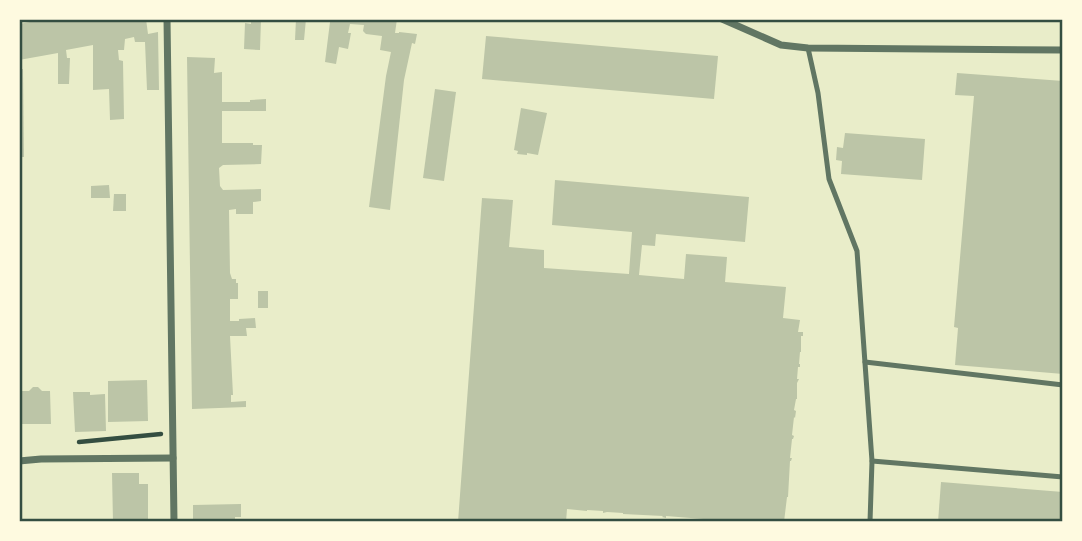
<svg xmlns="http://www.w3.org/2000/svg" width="1082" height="541" font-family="Karla,sans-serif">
<rect width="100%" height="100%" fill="#e9edc9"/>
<g fill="#bcc5a7">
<polygon points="46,19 146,19 148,34 158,32 159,90 147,90 145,42 135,42 134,37 125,39 124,50 118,50 119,60 123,61 124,119 110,120 109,89 93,90 93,45 66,50 67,58 70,58 69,84 58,84 58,53 19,60 19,24"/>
<polygon points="251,19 261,19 260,50 244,49 245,23 251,24"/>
<polygon points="296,19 306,19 304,40 295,40"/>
<polygon points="319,19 397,19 395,33 399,33 399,32 417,34 415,44 412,43 404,80 390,210 369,207 386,76 391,52 380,50 382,36 366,34 363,31 364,25 350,24 348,33 351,33 348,49 339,47 336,64 325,62 330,22 319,21"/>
<polygon points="486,36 718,56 714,99 482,79"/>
<polygon points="187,57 215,58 214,73 222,72 222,102 250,102 250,100 266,99 266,111 222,111 222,143 253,143 253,145 262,145 261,164 223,165 219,168 220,186 223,190 261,189 261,201 253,202 253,214 236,214 236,209 229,210 230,273 232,279 236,279 236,283 238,283 238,299 230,299 230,321 239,321 239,319 255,318 256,328 246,328 247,336 230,336 233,395 231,395 231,402 246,401 246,407 192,409"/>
<polygon points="19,69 23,69 24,157 19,157"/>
<polygon points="957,73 1063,81 1063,374 955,365 958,328 954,327 974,96 955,95"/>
<polygon points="435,89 456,92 444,181 423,178"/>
<polygon points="521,108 547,113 538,155 527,153 527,155 517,154 518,151 514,150"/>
<polygon points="845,133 925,139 922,180 841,174 842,161 836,160 837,147 843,148"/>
<polygon points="555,180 749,197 745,242 656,234 655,246 642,245 639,275 684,279 686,254 727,257 725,282 786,287 783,318 800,320 798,332 803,332 803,336 801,336 801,352 800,352 799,364 800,364 800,367 798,367 797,379 799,379 797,383 797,399 796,399 794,410 796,411 795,418 794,417 792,435 794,436 793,439 792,439 790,458 792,458 791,461 790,461 788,497 787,497 784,522 723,522 707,520 707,521 703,521 703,519 666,516 666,518 662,517 663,516 623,514 623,513 607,512 603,513 603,511 587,510 587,511 567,509 566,522 458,522 482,198 513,200 509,247 544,250 544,268 629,274 632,232 552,225"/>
<polygon points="109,185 110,198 91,198 91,186"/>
<polygon points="114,194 126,194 126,211 113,211"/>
<rect x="258" y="291" width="10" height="17"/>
<polygon points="147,380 148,421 108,422 108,381"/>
<polygon points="33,387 38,387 42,391 50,391 51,424 21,424 19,422 20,391 29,391"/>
<polygon points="73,392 90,392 90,395 105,394 106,431 75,432"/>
<polygon points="112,473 139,473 139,484 148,484 148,522 113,522"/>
<polygon points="941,482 1063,492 1063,522 938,522"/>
<polygon points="241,504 241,517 235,517 235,522 193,522 193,505"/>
</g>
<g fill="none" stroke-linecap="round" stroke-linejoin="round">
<polyline stroke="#344e41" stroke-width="4.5" points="79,442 161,434"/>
<g stroke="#617663" stroke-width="5">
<polyline points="808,48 818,93 829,179 857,251 872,461 870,522"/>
<polyline points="865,362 1063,385"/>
<polyline points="872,461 1063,477"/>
</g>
<g stroke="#617663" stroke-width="7">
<polyline points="167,19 174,522"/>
<polyline points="722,19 781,45 808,48 1063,50"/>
<polyline points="19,461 41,459 173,458"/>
</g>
</g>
<rect width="1082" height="541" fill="none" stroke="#fefae0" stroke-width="42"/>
<rect x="21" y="21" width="1040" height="499" fill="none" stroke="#344e41" stroke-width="2.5"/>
</svg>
